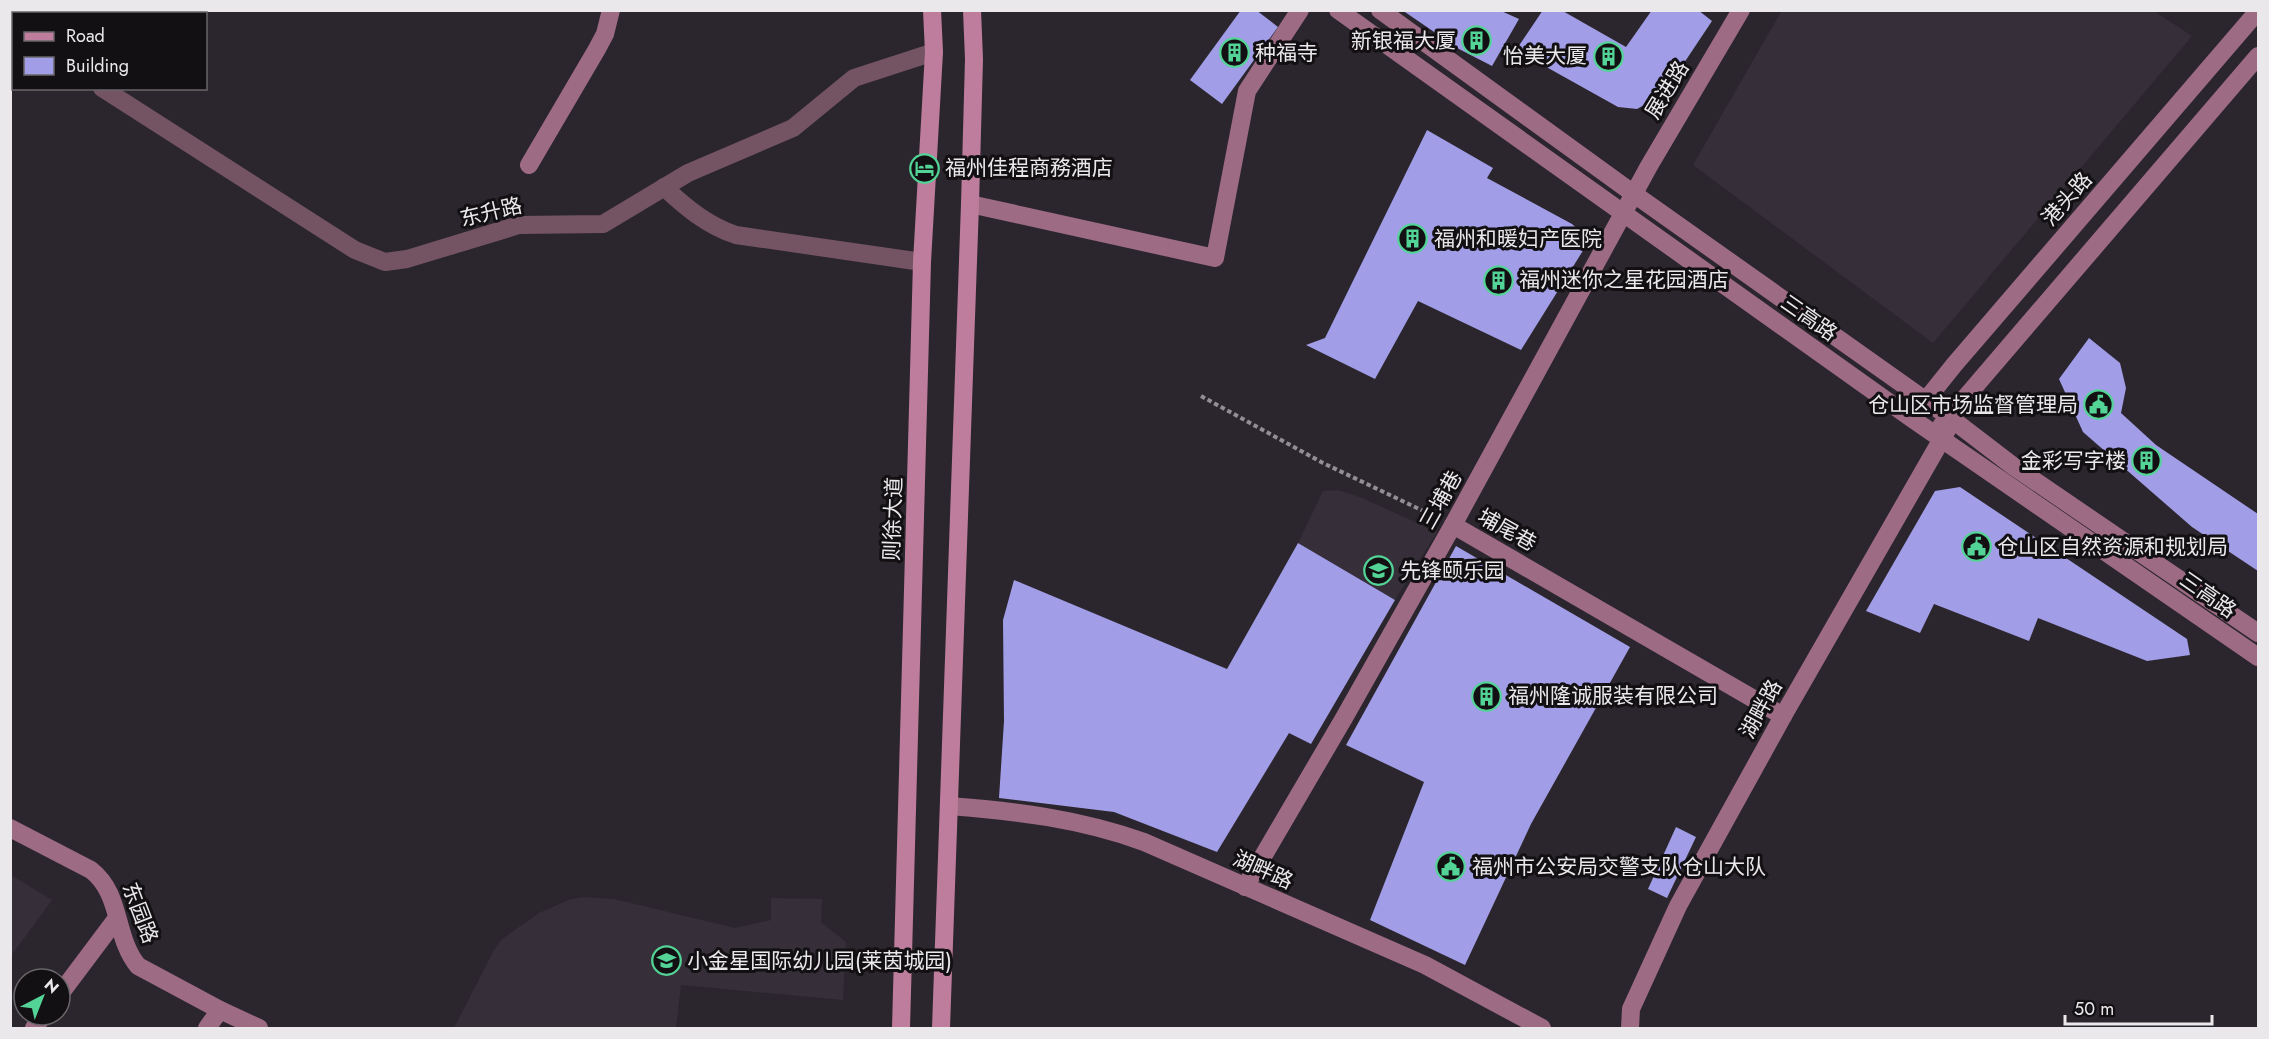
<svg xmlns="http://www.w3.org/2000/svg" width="2269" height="1039" font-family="Jost,'Noto Sans SC',sans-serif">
<rect width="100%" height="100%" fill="#2b262d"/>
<g fill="#362e39">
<polygon points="1782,10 2154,11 2192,36 1933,343 1693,165"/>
<polygon points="1337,490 1360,497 1437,532 1395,600 1298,543 1323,491"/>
<polygon points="11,875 52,900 11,956 10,956"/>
<polygon points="584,897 614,899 735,928 771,920 771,898 822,899 821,922 846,942 843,1000 681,985 676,1028 454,1028 494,950 502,939 539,913 571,899"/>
</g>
<g fill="#a19de7">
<polygon points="1241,10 1256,10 1278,27 1222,104 1190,80"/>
<polygon points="1402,10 1499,10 1519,19 1492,66 1459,49"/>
<polygon points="1543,10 1561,10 1626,47 1652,10 1698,10 1712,21 1672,81 1655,99 1637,109 1618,107 1516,50"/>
<polygon points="1427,130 1493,168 1487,178 1572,224 1580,231 1585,239 1584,249 1521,350 1418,301 1375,379 1306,345 1325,338"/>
<polygon points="2089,338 2120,363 2126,388 2121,413 2156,445 2258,514 2258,571 2192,527 2083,432 2059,379"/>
<polygon points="1960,487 2187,639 2190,655 2147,661 2038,618 2029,641 1934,604 1920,633 1866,611 1935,491"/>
<polygon points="1298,543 1395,600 1311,744 1289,733 1217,852 1114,812 999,798 1004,721 1003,620 1014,580 1227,669"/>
<polygon points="1456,546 1630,647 1531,824 1465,965 1370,920 1424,782 1346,745"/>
<polygon points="1676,827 1696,837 1667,898 1648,889"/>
</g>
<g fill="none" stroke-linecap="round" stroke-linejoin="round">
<polyline stroke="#928e93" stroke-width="4" stroke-dasharray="4.5 3" stroke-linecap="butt" points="1201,396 1323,463 1438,518"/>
<g stroke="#745463" stroke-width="18">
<polyline points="102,88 355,250 385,262 407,259 519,225 603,224 688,173 793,128 854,78 934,52"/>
<path d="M664,187C685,207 708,226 736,235L922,262"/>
</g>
<g stroke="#9e6b84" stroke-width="18">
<polyline points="1338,10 1911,418 2258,657"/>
<polyline points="1380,10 1634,194 1949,417 2013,466 2258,633"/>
<polyline points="150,14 152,10"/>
<polyline points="10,53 14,54"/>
<polyline points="529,165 597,49 605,34 611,10"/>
<polyline points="970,204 1215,258 1247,91 1300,10"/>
<polyline points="1918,410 1954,365 2258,11"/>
<polyline points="1941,426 2258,56"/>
<polyline points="1453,525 1783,716"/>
<path d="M949,806C1016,811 1081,819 1144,842L1425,965L1542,1028"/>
<path d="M10,828L91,870C122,894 114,937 138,966L220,1010L259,1028"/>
<polyline points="1245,887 1344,718 1453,525 1649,166 1741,10"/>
<polyline points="60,994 117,918"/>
<polyline points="34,1028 44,1015"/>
<polyline points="207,1028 220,1010"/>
<polyline points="1630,1028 1631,1009 1678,906 1783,716 1947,430"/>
</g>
<g stroke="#bf7d9d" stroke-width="18">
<polyline points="901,1028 922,262 934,52 932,10"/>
<polyline points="941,1028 970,204 974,59 972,10"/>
</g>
</g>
<defs>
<symbol id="building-ring" viewBox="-11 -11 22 22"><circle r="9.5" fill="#121013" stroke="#53d396" stroke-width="1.5"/><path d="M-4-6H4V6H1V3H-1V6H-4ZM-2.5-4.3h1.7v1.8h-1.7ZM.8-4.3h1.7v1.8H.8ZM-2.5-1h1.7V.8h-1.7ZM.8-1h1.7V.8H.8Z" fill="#53d396"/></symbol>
<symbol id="hotel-ring" viewBox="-11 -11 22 22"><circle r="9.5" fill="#121013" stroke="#53d396" stroke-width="1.5"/><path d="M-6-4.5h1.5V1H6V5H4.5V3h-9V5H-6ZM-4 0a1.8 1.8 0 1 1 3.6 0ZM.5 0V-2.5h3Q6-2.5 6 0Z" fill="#53d396"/></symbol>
<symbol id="civic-ring" viewBox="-11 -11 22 22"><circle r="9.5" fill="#121013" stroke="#53d396" stroke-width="1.5"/><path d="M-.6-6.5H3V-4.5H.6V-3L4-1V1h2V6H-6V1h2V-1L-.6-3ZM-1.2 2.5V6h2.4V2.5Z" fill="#53d396"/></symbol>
<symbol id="school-ring" viewBox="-11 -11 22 22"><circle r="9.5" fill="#121013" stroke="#53d396" stroke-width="1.5"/><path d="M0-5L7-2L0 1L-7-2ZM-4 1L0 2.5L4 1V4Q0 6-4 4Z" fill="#53d396"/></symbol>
</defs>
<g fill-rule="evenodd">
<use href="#building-ring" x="1460" y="24" width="33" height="33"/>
<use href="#building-ring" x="1218" y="36" width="33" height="33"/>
<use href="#building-ring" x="1592" y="40" width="33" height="33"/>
<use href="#hotel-ring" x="908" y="152" width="33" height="33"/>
<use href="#building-ring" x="1396" y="222" width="33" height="33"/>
<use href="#building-ring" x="1482" y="264" width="33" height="33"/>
<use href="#civic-ring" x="2082" y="388" width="33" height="33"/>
<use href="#building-ring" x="2130" y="444" width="33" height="33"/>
<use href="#civic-ring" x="1960" y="530" width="33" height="33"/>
<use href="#school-ring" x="1362" y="554" width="33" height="33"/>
<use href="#building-ring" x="1470" y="680" width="33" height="33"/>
<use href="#civic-ring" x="1434" y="850" width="33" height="33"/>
<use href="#school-ring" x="650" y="944" width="33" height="33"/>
</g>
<g text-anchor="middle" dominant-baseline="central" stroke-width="6" stroke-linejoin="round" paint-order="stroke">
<g font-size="21" fill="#ebe8ec" stroke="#121013" text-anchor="start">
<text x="1456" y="41" text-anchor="end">新银福大厦</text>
<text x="1255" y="53">种福寺</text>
<text x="1587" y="56" text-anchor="end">怡美大厦</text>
<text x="945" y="168">福州佳程商務酒店</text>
<text x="1434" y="239">福州和暖妇产医院</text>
<text x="1519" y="280">福州迷你之星花园酒店</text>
<text x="2078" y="405" text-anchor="end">仓山区市场监督管理局</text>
<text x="2126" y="461" text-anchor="end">金彩写字楼</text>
<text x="1997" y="547">仓山区自然资源和规划局</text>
<text x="1400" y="571">先锋颐乐园</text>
<text x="1508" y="696">福州隆诚服装有限公司</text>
<text x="1472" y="867">福州市公安局交警支队仓山大队</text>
<text x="687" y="961">小金星国际幼儿园(莱茵城园)</text>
</g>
<g font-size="21" fill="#ebe8ec" stroke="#121013">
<text transform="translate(1667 90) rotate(-59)">展进路</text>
<text transform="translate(2067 199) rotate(-49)">港头路</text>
<text transform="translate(491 212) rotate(-13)">东升路</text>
<text transform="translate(1809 318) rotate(35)">三高路</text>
<text transform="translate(1441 500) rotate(-61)">三埔巷</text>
<text transform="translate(893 519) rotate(-88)">则徐大道</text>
<text transform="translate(1507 530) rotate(29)">埔尾巷</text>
<text transform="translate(2208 595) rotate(35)">三高路</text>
<text transform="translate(1761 709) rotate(-61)">湖畔路</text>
<text transform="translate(1263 870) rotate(24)">湖畔路</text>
<text transform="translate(140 913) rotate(69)">东园路</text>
</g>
</g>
<rect width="2269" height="1039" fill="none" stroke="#ebe8ec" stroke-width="24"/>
<rect x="12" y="12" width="195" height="78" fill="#121013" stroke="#69666a" stroke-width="1.5"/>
<rect x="24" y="32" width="30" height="9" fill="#bf7d9d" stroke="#69666a" stroke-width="1.5"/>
<text x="66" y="42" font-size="18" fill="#ebe8ec">Road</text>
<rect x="24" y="57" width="30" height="18" fill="#a19de7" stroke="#69666a" stroke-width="1.5"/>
<text x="66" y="72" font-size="18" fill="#ebe8ec">Building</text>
<g transform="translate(42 997) rotate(42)"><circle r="28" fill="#121013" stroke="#69666a" stroke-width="1.5"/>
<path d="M0-4.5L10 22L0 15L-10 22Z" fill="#53d396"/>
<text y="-9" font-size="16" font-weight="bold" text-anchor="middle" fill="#ebe8ec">N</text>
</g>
<path d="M2065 1015v9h147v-9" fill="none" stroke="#ebe8ec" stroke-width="3"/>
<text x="2074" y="1015" font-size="18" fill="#ebe8ec" stroke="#121013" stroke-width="4.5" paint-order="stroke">50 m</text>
</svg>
